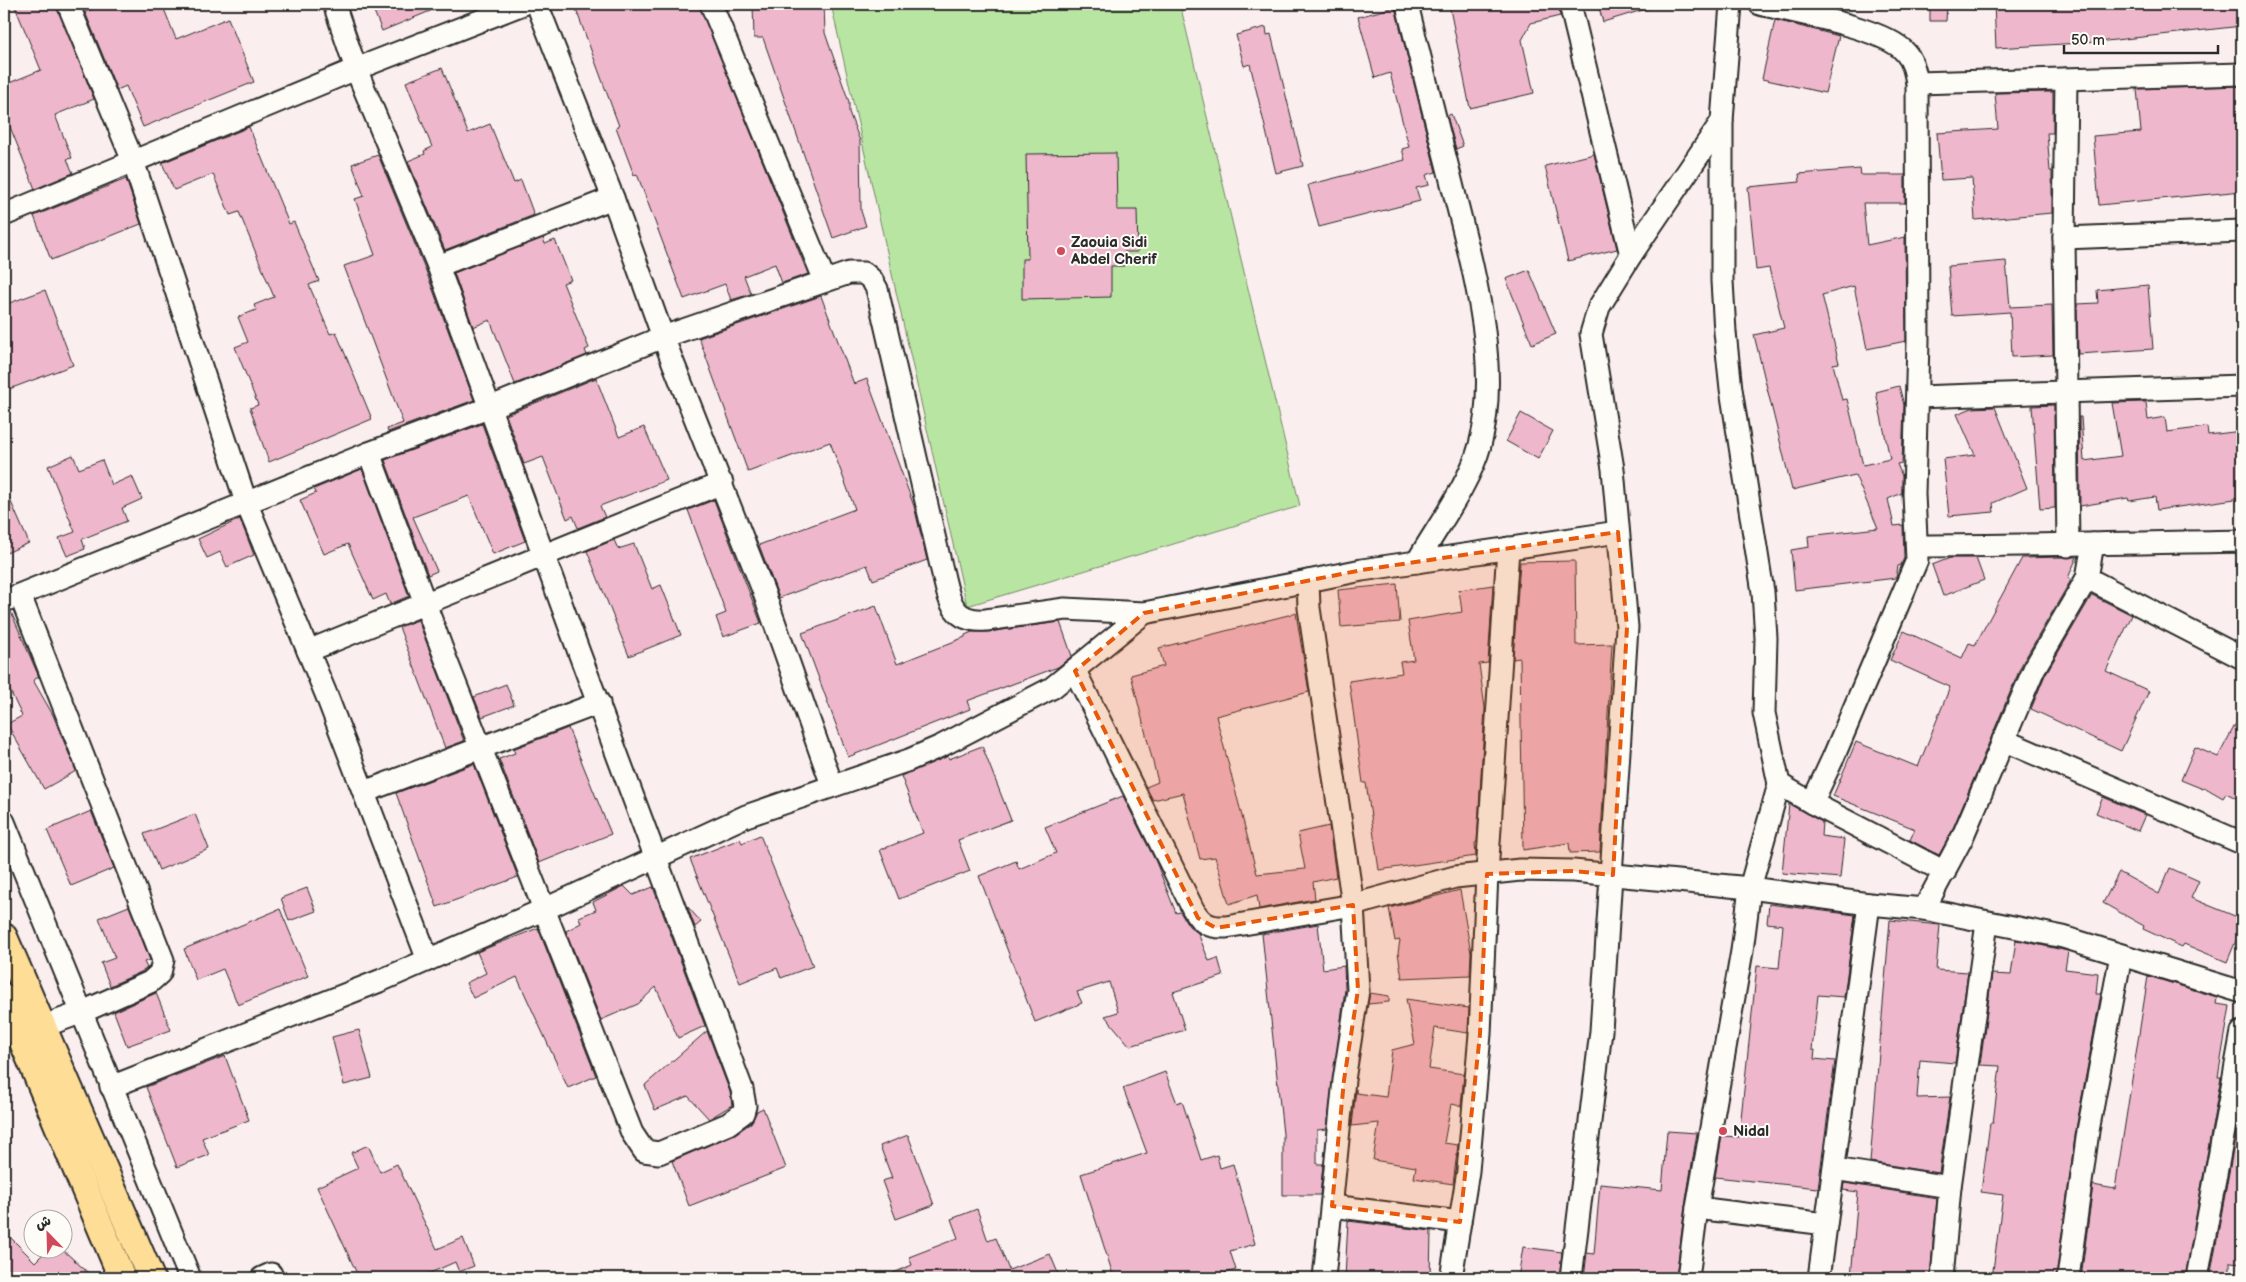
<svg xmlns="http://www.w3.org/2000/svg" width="2246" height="1282" font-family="'Balsamiq Sans','Playpen Sans Arabic',sans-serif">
<rect width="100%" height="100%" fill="#faeeee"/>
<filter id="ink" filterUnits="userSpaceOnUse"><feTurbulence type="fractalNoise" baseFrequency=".02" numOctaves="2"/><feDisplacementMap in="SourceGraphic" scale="10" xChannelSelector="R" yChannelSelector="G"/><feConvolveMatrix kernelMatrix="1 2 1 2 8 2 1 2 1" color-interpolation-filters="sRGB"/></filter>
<g filter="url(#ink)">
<polygon fill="#b9e5a2" stroke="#728866" points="831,4 1180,4 1300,506 967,606"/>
<g fill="#efb7cc" stroke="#2b2b2b">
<polygon points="14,4 56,4 94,99 55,115 72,158 67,159 73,173 35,189 4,112 4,85 41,70"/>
<polygon points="106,4 162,4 176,39 228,18 254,82 143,127 126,86 117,90 85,12"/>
<polygon points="371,4 447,4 382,31"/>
<polygon points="574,4 699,4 808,274 782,283 775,264 744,276 751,294 731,300 725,284 684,299 637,174 634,175 616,127 619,126"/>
<polygon points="753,4 824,4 825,33 849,102 849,112 860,141 861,211 866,226 833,238 763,38 754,38"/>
<polygon points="1449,4 1558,4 1560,16 1531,23 1522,40 1534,93 1470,108"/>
<polygon points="1598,4 1648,4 1649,8 1603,22"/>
<polygon points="1930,4 1947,4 1946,21 1930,21"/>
<polygon points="1994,4 2242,4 2242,26 2097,42 1996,48"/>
<polygon points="1395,7 1436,172 1426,175 1429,185 1416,188 1420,201 1319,227 1308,185 1405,160 1402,149 1409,147 1390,73 1375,78 1358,17"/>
<polygon points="1775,20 1839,36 1825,93 1762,79"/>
<polygon points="1266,27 1267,35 1271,34 1303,166 1276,173 1250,64 1244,66 1236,35"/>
<polygon points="442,68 468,133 490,124 514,183 521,180 534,215 445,250 408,161 425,154 424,151 432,147 406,82"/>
<polygon points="2242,86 2242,191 2099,205 2093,136 2141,132 2137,89"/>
<polygon points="2053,92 2053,133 2047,133 2050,171 2052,171 2052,213 1975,220 1972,178 1941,180 1937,133 1998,129 1995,93"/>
<polygon points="1451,114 1463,146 1456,149 1447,116"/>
<polygon points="249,127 289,224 294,222 319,281 309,285 330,334 336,332 372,419 269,462 250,408 258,405 235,347 248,342 238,317 256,310 254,305 274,297 239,212 230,215 213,174 174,190 162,163"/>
<polygon points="1116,153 1117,210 1137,210 1138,252 1124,252 1124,266 1111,266 1111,297 1022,299 1022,259 1028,259 1026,154"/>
<polygon points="1594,154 1617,249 1568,261 1545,166"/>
<polygon points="378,155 426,271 474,400 388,432 387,429 403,423 344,266 375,255 355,199 364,196 352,164"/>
<polygon points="1860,169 1861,175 1905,175 1905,203 1863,203 1867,245 1905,237 1906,341 1867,349 1854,286 1822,295 1839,363 1833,364 1842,400 1847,399 1863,465 1890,459 1876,392 1899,386 1904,405 1902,463 1897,464 1902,476 1902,493 1888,499 1894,526 1903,525 1904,558 1901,565 1898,566 1896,578 1795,590 1791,550 1809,547 1808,536 1878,528 1855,475 1792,490 1754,335 1784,328 1769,268 1756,270 1748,187 1800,182 1799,174"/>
<polygon points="126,179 141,224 51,260 34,216"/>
<polygon points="543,238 545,244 555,240 571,280 563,283 589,348 585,350 587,355 515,384 490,320 473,327 454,273"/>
<polygon points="2006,261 2010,307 2052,305 2053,355 2012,357 2010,312 1952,316 1948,266"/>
<polygon points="1529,270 1556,334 1532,344 1506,279"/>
<polygon points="2148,285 2153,349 2078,354 2077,304 2098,303 2097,290"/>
<polygon points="45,290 73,365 4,391 4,305"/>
<polygon points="821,296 854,384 867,379 914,506 927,560 873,580 867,565 779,598 759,545 855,509 830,442 748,472 699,338"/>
<polygon points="596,378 619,437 644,427 667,480 600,506 605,517 578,528 573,516 567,519 543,457 524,464 506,415"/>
<polygon points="2146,402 2148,420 2165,417 2167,432 2207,427 2208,435 2242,431 2242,498 2157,510 2155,497 2129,501 2128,498 2080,506 2079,417 2081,417 2084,461 2121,456 2112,403"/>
<polygon points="2054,405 2055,508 2040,509 2032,406"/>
<polygon points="1995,407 2027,488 1993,503 1994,512 1949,516 1943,459 1975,455 1957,414 1972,408"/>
<polygon points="1521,413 1553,431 1538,459 1506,441"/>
<polygon points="482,424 525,541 493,554 469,496 413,517 437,571 428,575 385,460"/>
<polygon points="73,455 79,469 102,460 112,485 132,476 142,499 122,508 127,521 82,539 85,549 67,556 59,538 75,532 48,466"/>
<polygon points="362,469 409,596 390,604 386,594 373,600 348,544 324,554 300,500 316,493 314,489"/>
<polygon points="4,486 29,543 4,554"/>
<polygon points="714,500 761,623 723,637 716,617 726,613 688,510"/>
<polygon points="240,519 254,555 227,567 220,552 207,558 198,539"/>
<polygon points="614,540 618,549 634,544 652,589 661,585 681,635 629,656 587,551"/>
<polygon points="2062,557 2077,557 2068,578 2071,580 2022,664 1951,833 1939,855 1910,840 1915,829 1833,796 1856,742 1918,767 1950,687 1890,660 1904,631 1962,658 1969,643 1975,645 2022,558"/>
<polygon points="1950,558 1976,558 1984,580 1943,596 1932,565"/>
<polygon points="1575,561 1576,645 1612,644 1600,852 1570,853 1569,843 1523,850 1520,658 1513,659 1520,562"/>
<polygon points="1397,584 1400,622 1341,627 1338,590"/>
<polygon points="1493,585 1488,663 1479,664 1485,708 1477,842 1475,843 1476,856 1379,870 1366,783 1363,783 1349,681 1402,673 1400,662 1414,660 1408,621 1462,612 1459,590"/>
<polygon points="2092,595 2132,615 2106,671 2149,691 2121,751 2031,709 2045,675"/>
<polygon points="876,606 897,664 965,637 965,635 972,632 988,632 1060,622 1072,656 1058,667 967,701 970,709 848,757 802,633"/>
<polygon points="11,612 39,677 33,680 53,715 76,771 44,789 7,724 22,716 4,678 4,613"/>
<polygon points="1296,613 1309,692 1216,716 1257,874 1305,869 1298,833 1329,826 1336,877 1313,882 1315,899 1259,909 1257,895 1229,904 1215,857 1200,859 1183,793 1153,800 1146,787 1158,782 1131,675 1164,666 1159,648"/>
<polygon points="418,620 464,741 445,748 399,627"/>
<polygon points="506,684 514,705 482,717 474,697"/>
<polygon points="2242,712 2242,801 2226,793 2223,798 2204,787 2203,789 2181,780 2195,747 2218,757"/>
<polygon points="568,728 611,834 539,863 499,759 515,753 513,749"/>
<polygon points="982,746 1011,820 958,840 970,871 899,899 880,850 923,833 901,776 948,756 949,759"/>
<polygon points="474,764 518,877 437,907 396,793"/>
<polygon points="1123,796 1156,862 1176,913 1180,912 1189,926 1198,933 1209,961 1218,958 1223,976 1173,992 1185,1030 1130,1046 1105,1016 1118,1012 1109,982 1077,992 1082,1003 1035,1022 979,876 1016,861 1019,869 1056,853 1045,827"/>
<polygon points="2103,797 2145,815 2138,831 2096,813"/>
<polygon points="1789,804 1822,822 1821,836 1844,839 1840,878 1782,873"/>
<polygon points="91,811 114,868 71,886 47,830"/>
<polygon points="195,814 209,849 159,870 144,834"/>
<polygon points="760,835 813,966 781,978 777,968 740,983 690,859 740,839 742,843"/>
<polygon points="2170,868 2199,881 2191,898 2242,919 2242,926 2227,962 2184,944 2182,947 2143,929 2144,926 2103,903 2119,872 2159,894"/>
<polygon points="624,886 633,895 653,887 705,1026 678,1038 656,987 638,1004 601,1020 566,931 581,923 579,917 596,910 593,902"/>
<polygon points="307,888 316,911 289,921 281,898"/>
<polygon points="1460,890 1471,953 1470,975 1402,978 1398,953 1400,940 1395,941 1389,908"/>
<polygon points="1769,904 1855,915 1844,997 1818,995 1812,1050 1815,1050 1814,1059 1835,1061 1818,1188 1715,1177 1722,1136 1739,1137 1757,966 1779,968 1783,925 1767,923"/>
<polygon points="129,906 150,960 144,962 147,968 143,971 110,986 101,963 115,958 99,918"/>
<polygon points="687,906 701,922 695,927"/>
<polygon points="280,909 308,976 238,1005 223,969 196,980 184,949"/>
<polygon points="1890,920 1940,925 1936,970 1968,972 1955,1063 1920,1060 1917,1098 1950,1097 1939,1173 1870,1162"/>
<polygon points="1318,924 1323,969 1344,966 1345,989 1327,1129 1317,1130 1317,1164 1323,1164 1320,1195 1283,1195 1283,1134 1262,934"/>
<polygon points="538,928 596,1076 568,1088 517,977 473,998 466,983 486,973 477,952"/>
<polygon points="2016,940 2068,951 2065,969 2098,973 2096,994 2101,994 2076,1129 2056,1278 1992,1278 2003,1195 1981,1192 1990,1123 1993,1123 2000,1066 1980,1065 1992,974 2011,975"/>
<polygon points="2148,976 2217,997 2216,1004 2230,1006 2218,1077 2221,1077 2185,1278 2081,1278 2093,1185 2115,1189"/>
<polygon points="156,993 171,1030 127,1046 114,1012"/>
<polygon points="1370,993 1389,996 1389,1002 1368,1004"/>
<polygon points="1406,999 1469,1008 1468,1033 1435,1028 1429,1069 1464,1074 1461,1106 1451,1104 1444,1143 1458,1145 1453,1184 1414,1178 1416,1167 1373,1160 1379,1123 1352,1126 1356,1089 1356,1093 1386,1097 1392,1050 1415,1044"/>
<polygon points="359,1030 372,1078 344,1085 332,1037"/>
<polygon points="707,1031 730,1092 732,1105 709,1119 688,1096 655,1110 645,1085"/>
<polygon points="225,1056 249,1120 202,1138 209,1155 177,1167 146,1087"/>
<polygon points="1165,1072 1177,1103 1182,1101 1201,1160 1217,1155 1220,1168 1233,1164 1255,1244 1230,1251 1236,1270 1206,1278 1114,1278 1081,1174 1147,1153 1123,1088"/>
<polygon points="2242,1100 2242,1263 2230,1262 2230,1278 2210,1278"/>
<polygon points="763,1108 786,1168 689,1206 672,1161 735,1134 751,1123 757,1111"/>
<polygon points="1667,1131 1697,1133 1685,1206 1676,1278 1584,1278 1587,1253 1594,1254 1600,1184 1662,1190"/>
<polygon points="908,1135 934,1205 896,1219 882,1181 892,1178 880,1146"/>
<polygon points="368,1145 380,1172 397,1164 437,1249 463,1238 474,1266 459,1272 455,1262 419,1278 359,1278 317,1187 358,1168 351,1153"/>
<polygon points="1844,1183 1937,1198 1930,1278 1851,1278 1858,1192 1843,1190"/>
<polygon points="977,1209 988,1241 996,1238 1009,1270 1050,1254 1060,1278 882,1278 912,1265 909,1257 958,1238 951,1219"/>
<polygon points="1348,1221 1431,1231 1430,1278 1345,1278"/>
<polygon points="4,1231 35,1262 47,1250 63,1250 94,1278 4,1278"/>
<polygon points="1523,1247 1562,1252 1559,1278 1518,1278"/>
</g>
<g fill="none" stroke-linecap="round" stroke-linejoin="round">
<defs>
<g id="minor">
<polyline points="68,4 133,161 246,502 326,694 428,960"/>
<polyline points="334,4 356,69 438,266 580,655 742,1089 745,1106 743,1113 728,1124 659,1153 644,1151 632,1133 445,657 369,453"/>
<polyline points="537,4 613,198 663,337 763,590 832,785"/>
<polyline points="711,4 825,281"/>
<path d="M1407,4C1421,63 1436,121 1451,180C1471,261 1502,363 1480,445C1470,483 1437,527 1417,562"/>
<polyline points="1570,4 1631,255"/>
<path d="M1760,4C1792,12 1885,28 1905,52C1913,61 1915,71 1917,83L1918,341L1914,494L1917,560L1833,758L1812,803"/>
<polyline points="2066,79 2064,238 2068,546"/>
<polyline points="1917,83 2242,74"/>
<polyline points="4,215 356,69 523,4"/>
<polyline points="2064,238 2242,231"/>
<polyline points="438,266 613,198"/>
<polyline points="1917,397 2242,386"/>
<path d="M1917,546C2026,546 2134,543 2242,541"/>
<polyline points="2087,578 2242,658"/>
<polyline points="20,595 163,960 160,973 150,982 80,1013 44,1026"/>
<path d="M4,601L369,453L491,407L663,337L849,273H864L872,280L877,289L941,566C949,596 949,623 986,620L1065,609L1144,613L1308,581"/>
<polyline points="308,651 722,483"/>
<path d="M1075,671L1193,909C1201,923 1209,928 1226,927L1353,905L1455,877L1520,870L1573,871L1750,888L1869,904L1924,909L2063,937L2242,992"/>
<polyline points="2003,740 2242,843"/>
<polyline points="1779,784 1812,803 1945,872"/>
<polyline points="364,792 599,703"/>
<polyline points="4,822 190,1278"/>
<polyline points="1924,909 1962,838 2034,669 2087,578 2093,544"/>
<polyline points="111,1087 382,980 545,909 746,816 909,760 941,746 1052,688 1144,613"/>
<polyline points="1834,1169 1950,1187"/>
<polyline points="1332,1206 1460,1222"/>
<polyline points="1697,1208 1826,1224"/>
<polyline points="262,1278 271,1274"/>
<polyline points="1324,1278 1344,1080 1358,990 1353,905 1309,608 1308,581 1362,570 1618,532"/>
<polyline points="1451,1278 1468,1171 1480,1034 1487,874 1508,548"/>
<polyline points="1571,1278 1601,1031 1627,627 1613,469 1591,334 1599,307 1631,255 1722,121 1731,4"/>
<polyline points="1688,1278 1697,1208 1742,951 1750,888 1779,784 1764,713 1766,638 1763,592 1731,389 1725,332 1722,281 1722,121"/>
<polyline points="1819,1278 1869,904"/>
<polyline points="1942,1278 1950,1187 1987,923"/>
<polyline points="2068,1278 2088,1131 2121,955"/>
<polyline points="2197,1278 2242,1032"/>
</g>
<g id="major">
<polyline points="4,937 151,1278"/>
<polyline points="4,997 122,1278"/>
</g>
</defs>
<use href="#minor" stroke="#2b2b2b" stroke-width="25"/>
<use href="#major" stroke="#2b2b2b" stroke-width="30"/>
<use href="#minor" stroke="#fdfcf7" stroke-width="21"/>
<use href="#major" stroke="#fedd96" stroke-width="26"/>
</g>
</g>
<path fill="#e8590c" fill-opacity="0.2" stroke="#e8590c" stroke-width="4" stroke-dasharray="10 6" stroke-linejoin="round" d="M1618,532L1627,627L1613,875L1573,871L1487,874L1480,1034L1460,1222L1332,1206L1344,1080L1358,990L1353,905L1216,928L1198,918L1075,671L1144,613L1362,570Z"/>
<g fill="#d1495b" stroke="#fdfcf7" stroke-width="2">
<circle cx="1061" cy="251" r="5"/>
<circle cx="1723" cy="1131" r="5"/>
</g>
<g text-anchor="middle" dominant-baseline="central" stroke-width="4" stroke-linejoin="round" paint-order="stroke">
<g font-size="15" font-weight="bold" fill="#2b2b2b" stroke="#fdfcf7" text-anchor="start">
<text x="1071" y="242">Zaouia Sidi<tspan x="1071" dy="17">Abdel Cherif</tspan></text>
<text x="1733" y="1131">Nidal</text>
</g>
</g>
<rect width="2246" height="1282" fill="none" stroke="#fdfcf7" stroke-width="20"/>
<rect x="10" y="10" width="2226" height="1262" fill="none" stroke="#2b2b2b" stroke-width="2" filter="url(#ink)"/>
<g transform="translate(48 1234) rotate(337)"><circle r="24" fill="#fdfcf7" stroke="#a9a8a5"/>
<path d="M0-4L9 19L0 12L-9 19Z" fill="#d1495b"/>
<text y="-8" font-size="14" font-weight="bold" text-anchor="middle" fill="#2b2b2b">ش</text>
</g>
<path d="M2064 45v8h154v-8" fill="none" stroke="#2b2b2b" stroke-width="2.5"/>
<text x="2071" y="45" font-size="15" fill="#2b2b2b" stroke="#fdfcf7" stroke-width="4" paint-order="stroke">50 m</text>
</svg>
